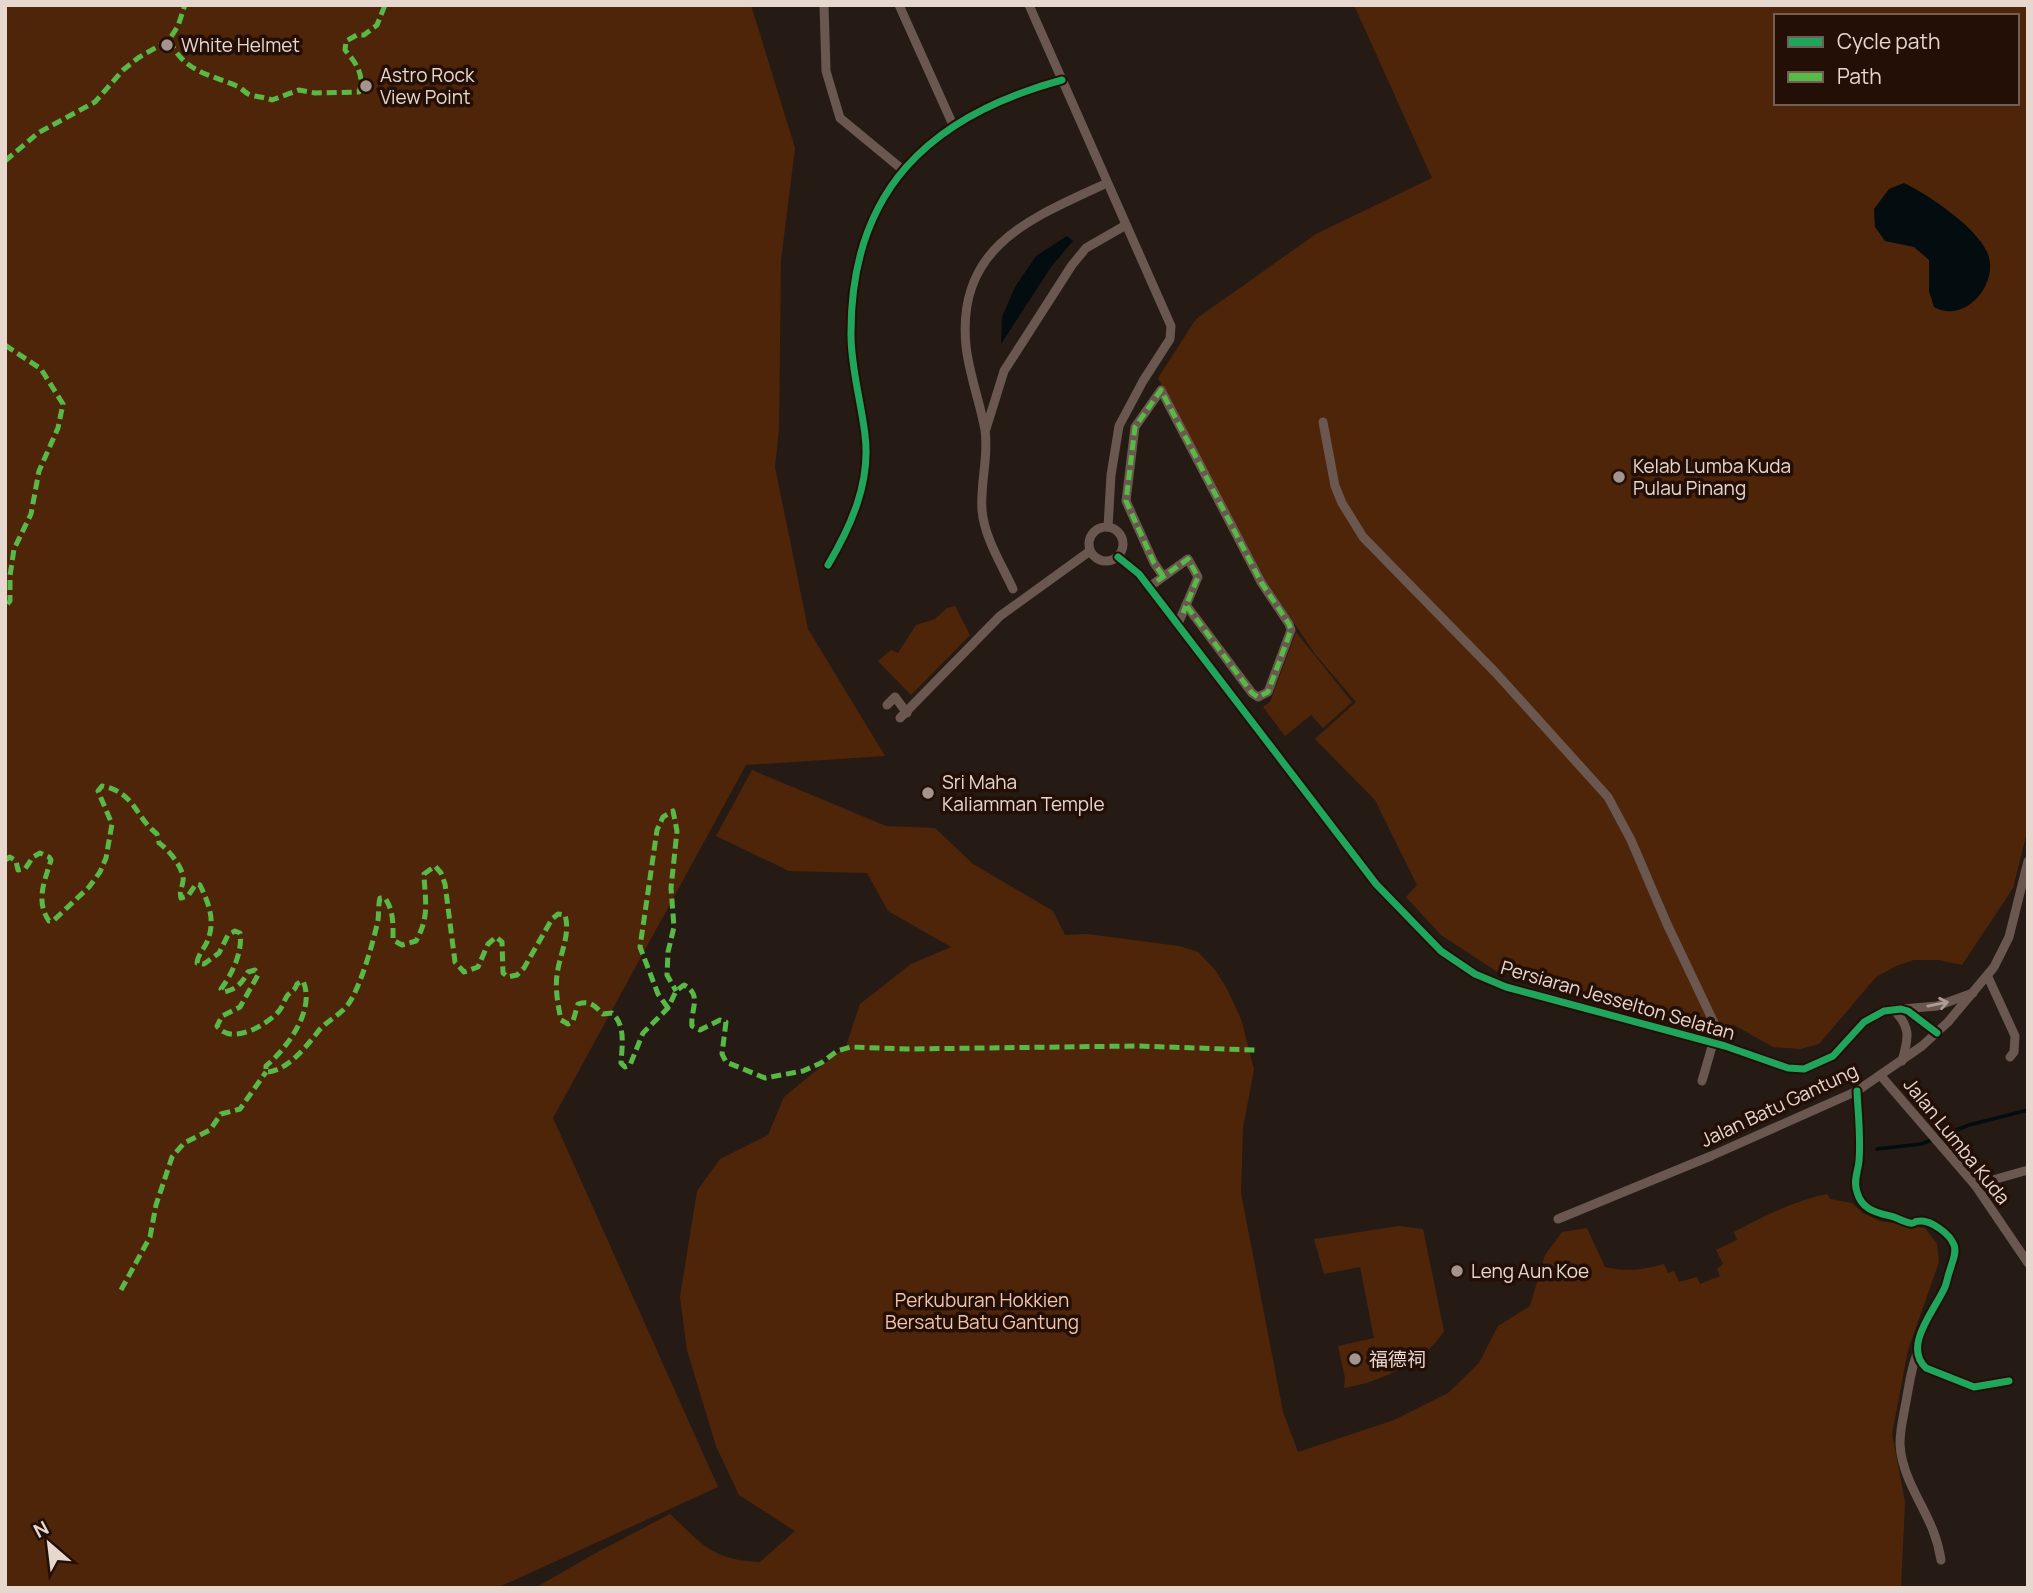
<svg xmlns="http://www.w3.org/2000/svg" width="2033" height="1593" font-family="Manrope,'Noto Sans SC',sans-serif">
<rect width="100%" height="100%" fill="#261b14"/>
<g fill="#4f250a" fill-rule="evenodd">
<polygon points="5,5 751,5 795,148 781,260 779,429 775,467 808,629 885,756 746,765 553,1118 718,1487 497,1588 5,1588"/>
<path d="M1354,5H2028V828L2013,888L1962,965L1939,960H1914L1896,966L1876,977L1819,1044L1800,1049L1773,1047L1734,1025L1687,1026L1496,971L1441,935L1406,897L1417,885L1375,800L1315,739L1356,702L1315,654L1263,577L1158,378L1196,319L1316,234L1432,178ZM1776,16H2017V103H1776Z"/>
<polygon points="955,606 970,635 911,695 878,661 891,650 898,653 916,625 935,619 947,608"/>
<polygon points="1296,632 1352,702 1323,728 1311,715 1285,736 1263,707 1270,702"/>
<path d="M752,770L886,826L935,828L973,864L1053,911L1065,935L1087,934L1179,946L1198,952L1216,971L1227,989L1241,1019L1254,1069L1243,1128L1241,1193L1283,1412L1298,1452L1394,1420L1448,1393L1479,1363L1498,1326L1530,1306L1545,1255L1562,1232L1587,1228L1605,1267C1627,1272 1643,1270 1664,1264L1668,1273L1674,1271L1679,1282L1697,1277L1700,1284L1720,1276L1717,1269L1723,1264L1716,1250L1737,1240L1734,1232C1765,1216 1793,1201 1827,1194L1830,1199L1852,1203L1863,1213L1880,1221L1925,1228L1937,1244L1939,1262L1908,1350L1892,1434L1905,1502L1901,1588H535L594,1554L670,1514C703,1545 712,1560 760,1562L795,1531L739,1495L716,1446L687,1350L680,1297L697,1191L720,1159L768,1135L784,1097L846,1046L860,1004L911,964L951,947L888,911L867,873L789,871L716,836Z"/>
<path d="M1399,1226L1423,1229L1444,1331C1426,1361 1378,1383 1344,1388L1345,1378L1338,1346L1374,1338L1360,1267L1324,1274L1314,1239Z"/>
</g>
<g fill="#030c0e">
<path d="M1904,183C1929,195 1976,227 1987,252C2001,282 1965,325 1934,307L1929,291V260L1914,247L1885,241L1875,227L1874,209L1889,189Z"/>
<polygon points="1067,236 1073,241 1051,267 1001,344 1002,317 1015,287 1036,256"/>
</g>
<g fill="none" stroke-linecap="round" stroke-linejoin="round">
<polyline stroke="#030c0e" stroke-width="3.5" points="1877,1149 1921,1144 1969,1125 2028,1110"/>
<g stroke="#6a574f" stroke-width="9">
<polyline points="824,5 826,71 840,118 903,170"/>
<polyline points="899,5 953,125"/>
<polyline points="1029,5 1171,326 1170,339 1143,381 1119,426 1111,475 1108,527"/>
<polyline points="1323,422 1335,486 1342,503 1363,537 1495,672 1608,797 1631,840 1667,924 1725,1046"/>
<polyline points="986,429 1004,371 1072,265 1086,248 1126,225"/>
<circle cx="1106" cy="544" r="17"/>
<polyline points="1118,557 1139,574 1376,884 1441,951 1475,974 1506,987 1547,998 1725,1046 1788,1068 1804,1069 1833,1056 1864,1022 1884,1011 1901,1009 1908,1011 1937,1033"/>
<path d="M828,565C851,526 871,482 865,435C861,401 851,368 851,335C850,191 929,116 1062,80"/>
<polyline points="1163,576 1154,563 1126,501 1135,427 1161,390 1261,582 1289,624 1291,630 1268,692 1258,697 1252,693 1186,605"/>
<polyline points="1149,587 1188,559 1198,577 1178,624"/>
<path d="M1013,589C1002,565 984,537 982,510C980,483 989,456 985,430C980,402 969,374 966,346C956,246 1031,218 1107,183"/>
<polyline points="887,705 895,697 907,713"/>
<polyline points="900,718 1000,616 1090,551"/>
<polyline points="1988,977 2015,1036 2014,1052 2010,1057"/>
<path d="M1893,1009C1911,1027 1909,1037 1902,1061"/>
<polyline points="1902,1009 1937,1006 1973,993"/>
<polyline points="1881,1076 1975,1185 2028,1263"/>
<polyline points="1702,1081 1713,1043"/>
<path d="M1857,1091C1858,1114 1861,1137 1859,1161C1858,1172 1853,1181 1857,1192C1862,1211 1879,1213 1894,1217C1899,1219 1905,1222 1910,1223C1917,1224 1912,1221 1920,1221C1931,1220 1950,1234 1954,1245C1957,1253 1952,1262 1950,1270C1947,1277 1947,1285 1943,1291C1933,1312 1903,1347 1926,1368L1974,1387L2009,1381"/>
<polyline points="1975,1185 2028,1170"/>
<polyline points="1558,1219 1711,1156 1857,1091 1922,1046 1948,1022 1994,967 2009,937 2028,861"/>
<path d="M1917,1354C1911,1369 1910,1381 1907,1396C1901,1432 1894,1444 1909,1480C1922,1510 1936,1527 1941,1560"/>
</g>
<g stroke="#58b947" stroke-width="5" stroke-dasharray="10 5" stroke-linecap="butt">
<path d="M169,40C185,72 206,73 237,86C242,88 245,93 250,95C258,97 264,97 272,100L299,90L315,93L359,92C365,75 356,63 345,50L346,41L357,35H364L377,25L385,5"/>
<polyline points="5,161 38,133 95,102 123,70 138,58 169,40 178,26 185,5"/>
<polyline points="5,345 41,369 63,404 58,428 39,471 31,514 14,549 10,576 10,601 5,607"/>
<polyline points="1163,576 1154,563 1126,501 1135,427 1161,390 1261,582 1289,624 1291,630 1268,692 1258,697 1252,693 1186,605"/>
<polyline points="1157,581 1188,559 1198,577 1183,613"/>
<path d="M5,860L10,857L16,861L18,870L25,869L33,857L40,853L49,857L51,860C45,880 35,901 49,921H53L89,887L100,872L106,858L112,824L98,791L102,786C135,792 135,817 157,834L159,843C168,849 185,869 183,881C182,889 179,891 181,898L188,896L196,884L200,885C209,904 216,921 207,942C204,949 198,954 197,963L204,964L219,953L228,935L235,931L240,933C243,952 232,974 221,989L224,992C237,989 242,983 248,972L255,970L258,975L240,1007L222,1016L217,1026C231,1046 267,1025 279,1011C283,1006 284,1001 287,996C291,991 295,991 297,984L303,981C316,1010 287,1048 266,1066V1072C286,1072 306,1047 317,1033C325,1022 337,1017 346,1007C359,993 374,940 378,920C379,913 378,905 380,898H385C394,911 393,925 393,940L402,945L416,941C430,916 425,901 424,874L435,866L441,873L445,884L455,962L464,972L478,967L488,944L496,937L502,942L503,973L508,977L517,975L524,968L552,919L558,914L565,915C571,935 559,956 557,975C555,990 558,1005 561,1020L568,1024L573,1021L578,1004C590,1000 595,1006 603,1014L612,1013C626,1025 622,1046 621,1063L625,1067L630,1065L643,1033L668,1008L676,991L684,985C703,995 690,1010 692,1026L700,1030L720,1020L726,1022L722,1054L726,1062L765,1078L803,1071L821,1063L837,1051L851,1047L907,1049L1137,1046L1255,1050"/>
<polyline points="668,1008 658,994 640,947 657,830 663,817 673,811 677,831 671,888 674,927 668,952 667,975 676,991"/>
<polyline points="121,1290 150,1237 156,1205 172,1157 184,1143 210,1130 221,1114 240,1109 266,1072"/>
</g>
<defs>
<g id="cycleway">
<polyline points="1118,557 1139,574 1376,884 1441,951 1475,974 1506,987 1547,998 1725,1046 1788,1068 1804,1069 1833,1056 1864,1022 1884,1011 1901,1009 1908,1011 1937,1033"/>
<path d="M828,565C851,526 871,482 865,435C861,401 851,368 851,335C850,191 929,116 1062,80"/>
<path d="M1857,1091C1858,1114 1861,1137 1859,1161C1858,1172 1853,1181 1857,1192C1862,1211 1879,1213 1894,1217C1899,1219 1905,1222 1910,1223C1917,1224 1912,1221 1920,1221C1931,1220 1950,1234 1954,1245C1957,1253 1952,1262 1950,1270C1947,1277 1947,1285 1943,1291C1933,1312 1903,1347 1926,1368L1974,1387L2009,1381"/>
</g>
</defs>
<use href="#cycleway" stroke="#230f05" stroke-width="11"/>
<use href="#cycleway" stroke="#20a55d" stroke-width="7"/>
</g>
<defs><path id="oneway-shaft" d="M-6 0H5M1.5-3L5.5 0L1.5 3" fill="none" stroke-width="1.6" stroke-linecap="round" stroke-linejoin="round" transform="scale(1.75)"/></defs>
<use stroke="#ae9d95" href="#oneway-shaft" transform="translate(1938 1004) rotate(-11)"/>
<g fill="#a3958e" stroke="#230f05" stroke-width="2.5">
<circle cx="167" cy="45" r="7"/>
<circle cx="366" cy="86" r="7"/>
<circle cx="1619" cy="477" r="7"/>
<circle cx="928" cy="793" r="7"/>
<circle cx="1457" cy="1271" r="7"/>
<circle cx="1355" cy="1359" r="7"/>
</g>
<g text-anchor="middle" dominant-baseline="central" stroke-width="7" stroke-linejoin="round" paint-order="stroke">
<g font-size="19" fill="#e6d7cf" stroke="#230f05" text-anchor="start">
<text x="181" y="45">White Helmet</text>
<text x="380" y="75">Astro Rock<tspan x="380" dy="22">View Point</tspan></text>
<text x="1633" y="466">Kelab Lumba Kuda<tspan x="1633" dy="22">Pulau Pinang</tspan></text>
<text x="942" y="782">Sri Maha<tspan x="942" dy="22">Kaliamman Temple</tspan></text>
<text x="1471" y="1271">Leng Aun Koe</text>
<text x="1369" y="1359">福德祠</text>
</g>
<g font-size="19" fill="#e6d7cf" stroke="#230f05">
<text transform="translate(1618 1000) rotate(16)">Persiaran Jesselton Selatan</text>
<text transform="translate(1779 1105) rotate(-25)">Jalan Batu Gantung</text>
<text transform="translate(1957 1141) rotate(51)">Jalan Lumba Kuda</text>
</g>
<g font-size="19" fill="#f3c5ae" stroke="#230f05">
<text x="982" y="1300">Perkuburan Hokkien<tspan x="982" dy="22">Bersatu Batu Gantung</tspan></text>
</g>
</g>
<rect width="2033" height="1593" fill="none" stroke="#e6d7cf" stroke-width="14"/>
<rect x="1774" y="14" width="245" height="91" fill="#230f05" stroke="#715f56" stroke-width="2"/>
<rect x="1788" y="37" width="35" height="10" fill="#20a55d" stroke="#715f56" stroke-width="2"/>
<text x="1837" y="49" font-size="21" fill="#e6d7cf">Cycle path</text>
<rect x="1788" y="72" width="35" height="10" fill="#58b947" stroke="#715f56" stroke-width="2"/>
<text x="1837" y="84" font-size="21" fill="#e6d7cf">Path</text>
<g transform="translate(49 1544) rotate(332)" stroke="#230f05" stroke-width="5" paint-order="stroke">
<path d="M0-5L12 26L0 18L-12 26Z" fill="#e6d7cf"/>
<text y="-10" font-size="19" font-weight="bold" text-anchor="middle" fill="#e6d7cf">N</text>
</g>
</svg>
